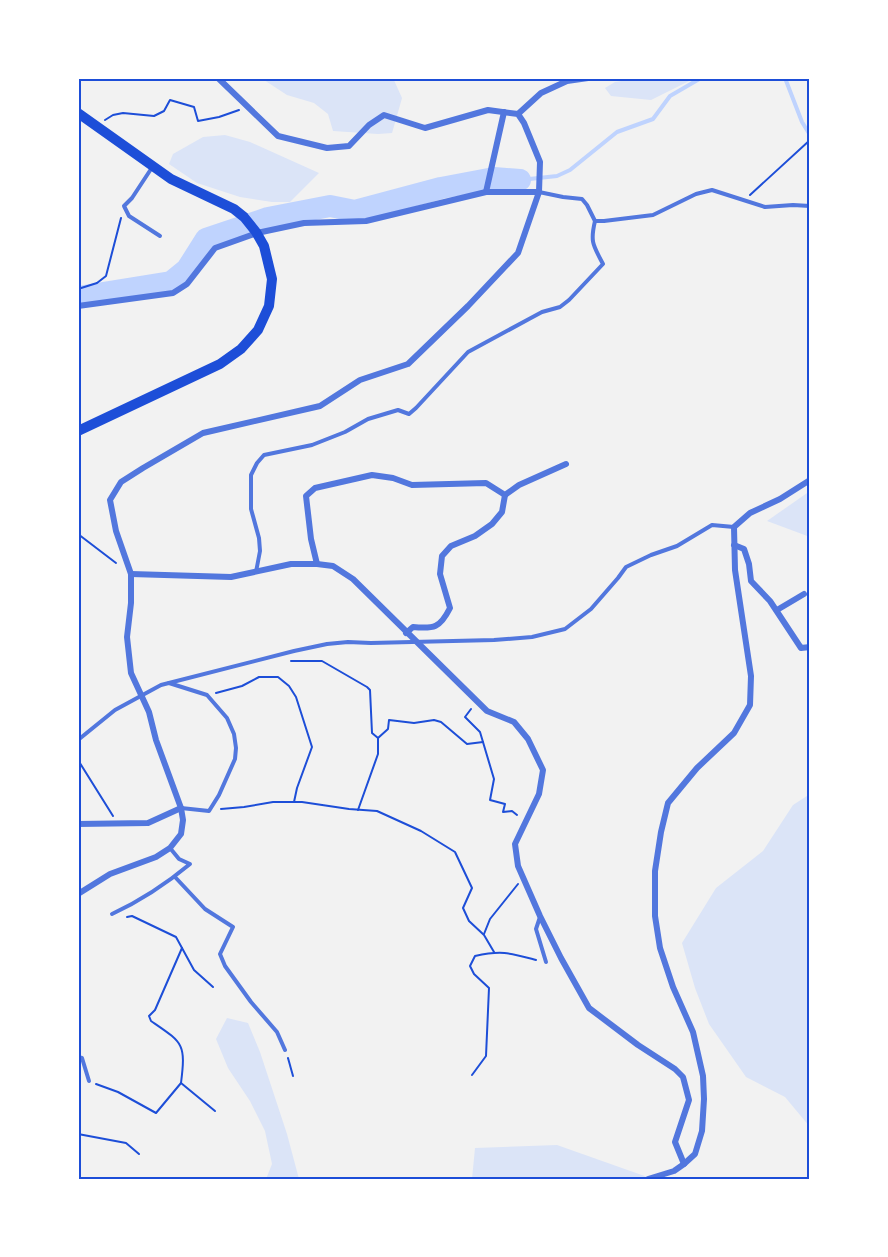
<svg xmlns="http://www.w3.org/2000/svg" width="888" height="1257" font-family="'Asap Condensed',sans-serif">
<rect width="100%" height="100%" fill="#f2f2f2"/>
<g fill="#dbe4f7">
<polygon points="261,78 393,78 402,98 392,133 378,134 333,131 328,114 314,103 287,95"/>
<polygon points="641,78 695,78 651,100 611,96 605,88 615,82"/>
<polygon points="225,135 250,142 319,173 290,202 272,202 240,197 197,183 169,164 173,154 203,137"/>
<polygon points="810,491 810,537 767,521"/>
<polygon points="810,794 810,1127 785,1097 746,1077 709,1024 695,988 682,943 716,888 763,851 793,805"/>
<polygon points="227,1018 248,1023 260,1052 287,1134 299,1179 266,1179 272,1164 265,1131 250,1101 228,1068 216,1039"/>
<polygon points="557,1145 653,1179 472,1179 475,1148"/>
</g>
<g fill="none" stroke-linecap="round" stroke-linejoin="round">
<g stroke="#bfd3fe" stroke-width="4">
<polyline points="785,78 802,122 810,135"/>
<polyline points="520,180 557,176 570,170 617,132 653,119 670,96 701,78"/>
</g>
<polyline stroke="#bfd3fe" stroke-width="22" points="78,297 171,282 187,269 206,239 268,218 330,206 355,211 441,188 494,178 520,180"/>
<g stroke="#1d4ed8" stroke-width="2">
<polyline points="105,120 113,115 123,113 154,116 164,111 170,100 194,107 198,121 219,117 239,110"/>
<polyline points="750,195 810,140"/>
<polyline points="78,289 97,283 106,276 121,218"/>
<polyline points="78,534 116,563"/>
<polyline points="291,661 322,661 367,687 370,690 372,733 378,738"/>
<polyline points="216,693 242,686 259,677 278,677 289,686 296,697 312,747 297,788 294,802"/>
<polyline points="471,709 465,717 480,732 494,779 490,800 505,804 503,812 512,811 517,815"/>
<polyline points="78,760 113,816"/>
<polyline points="221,809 244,807 273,802 302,802 349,809 377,811 421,831 455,852 472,888 463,908 469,921 484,935 494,952"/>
<polyline points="358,810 378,754 378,738 388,729 389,720 414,723 434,720 441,722 467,744 483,742"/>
<polyline points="127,917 132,916 176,937 194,970 213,987"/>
<polyline points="484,934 490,919 518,884"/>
<polyline points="288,1058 293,1076"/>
<path d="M472,1075L486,1056L489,988L474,974L470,966L475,956C502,950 510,953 536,960"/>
<path d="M181,1083C186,1043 183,1043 151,1021L149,1016L155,1010L182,948"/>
<polyline points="96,1084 118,1092 156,1113 181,1083 215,1111"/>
<polyline points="78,1134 126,1143 139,1154"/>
</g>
<g stroke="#5277de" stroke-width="4">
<polyline points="153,166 132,198 124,206 129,216 160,236"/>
<polyline points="539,192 563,197 582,199 587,205 595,221 604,221 653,215 696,194 712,190 765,207 793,205 810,206"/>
<path d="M256,572L260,551L259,538L251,509V475L257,463L264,455L312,445L345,432L368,419L398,410L409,414L416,408L468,352L529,319L542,312L560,307L569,300L603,264C593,245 590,242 595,221"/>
<polyline points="169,683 207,695 227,718 234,734 236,748 235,759 219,795 209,811 181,808"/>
<polyline points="78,740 115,710 161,685 294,651 327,644 348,642 371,643 494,640 532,637 565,629 591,609 618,578 626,567 651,555 677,546 712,525 734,527"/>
<polyline points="175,877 205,909 233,927 220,954 225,966 251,1002 277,1032 285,1050"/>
<path d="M112,914C140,901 166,884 190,864L179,859L170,848"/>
<polyline points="540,917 536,929 546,962"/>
<polyline points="78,1057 82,1058 89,1081"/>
</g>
<g stroke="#5277de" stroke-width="6">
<polyline points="518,114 541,93 567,81 588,78"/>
<polyline points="486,192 504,112"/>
<polyline points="78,306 173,293 187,284 215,248 257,233 304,223 366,221 486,192 539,192"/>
<polyline points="734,545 744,549 749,564 751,581 770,601 801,648 810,647"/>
<polyline points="317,564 311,539 306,496 315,488 372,475 393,478 412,485 486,483 505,495 519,485 566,464"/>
<polyline points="131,574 231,577 291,564 317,564 333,566 353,579 487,711 514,722 528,739 543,770 539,794 515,844 518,866 540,916 561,958 589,1008 638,1045 675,1069 683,1077 689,1100 675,1142 684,1164"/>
<polyline points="777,610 804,594"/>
<path d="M406,633L413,627C434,629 440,628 450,608L440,574L442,556L451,546L475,536L492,524L502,512L505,495"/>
<polyline points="78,824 148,823 181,808"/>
<polyline points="78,894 110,874 156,857 170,848 181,834 183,820 181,808 156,740 149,712 131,673 127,637 131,603 131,574 116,531 110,500 121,482 143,468 203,433 320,406 360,380 408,364 468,306 518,253 539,192 540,162 524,123 518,114 488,110 425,128 384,115 369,125 349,146 327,148 278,136 218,78"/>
<polyline points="648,1179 674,1171 684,1164 695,1154 702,1131 704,1099 703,1076 693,1032 673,987 660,948 655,916 655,871 661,832 668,803 697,768 734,733 750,705 751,676 735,570 734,527 750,513 780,499 810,480"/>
</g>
<polyline stroke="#1d4ed8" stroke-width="10" points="78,113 171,179 234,209 244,217 256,232 264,246 272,279 269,306 258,330 241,349 220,364 78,431"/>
</g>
<rect width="888" height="1257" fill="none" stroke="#ffffff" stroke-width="159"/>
<rect x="80" y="80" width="728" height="1098" fill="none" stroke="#1d4ed8" stroke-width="2"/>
</svg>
